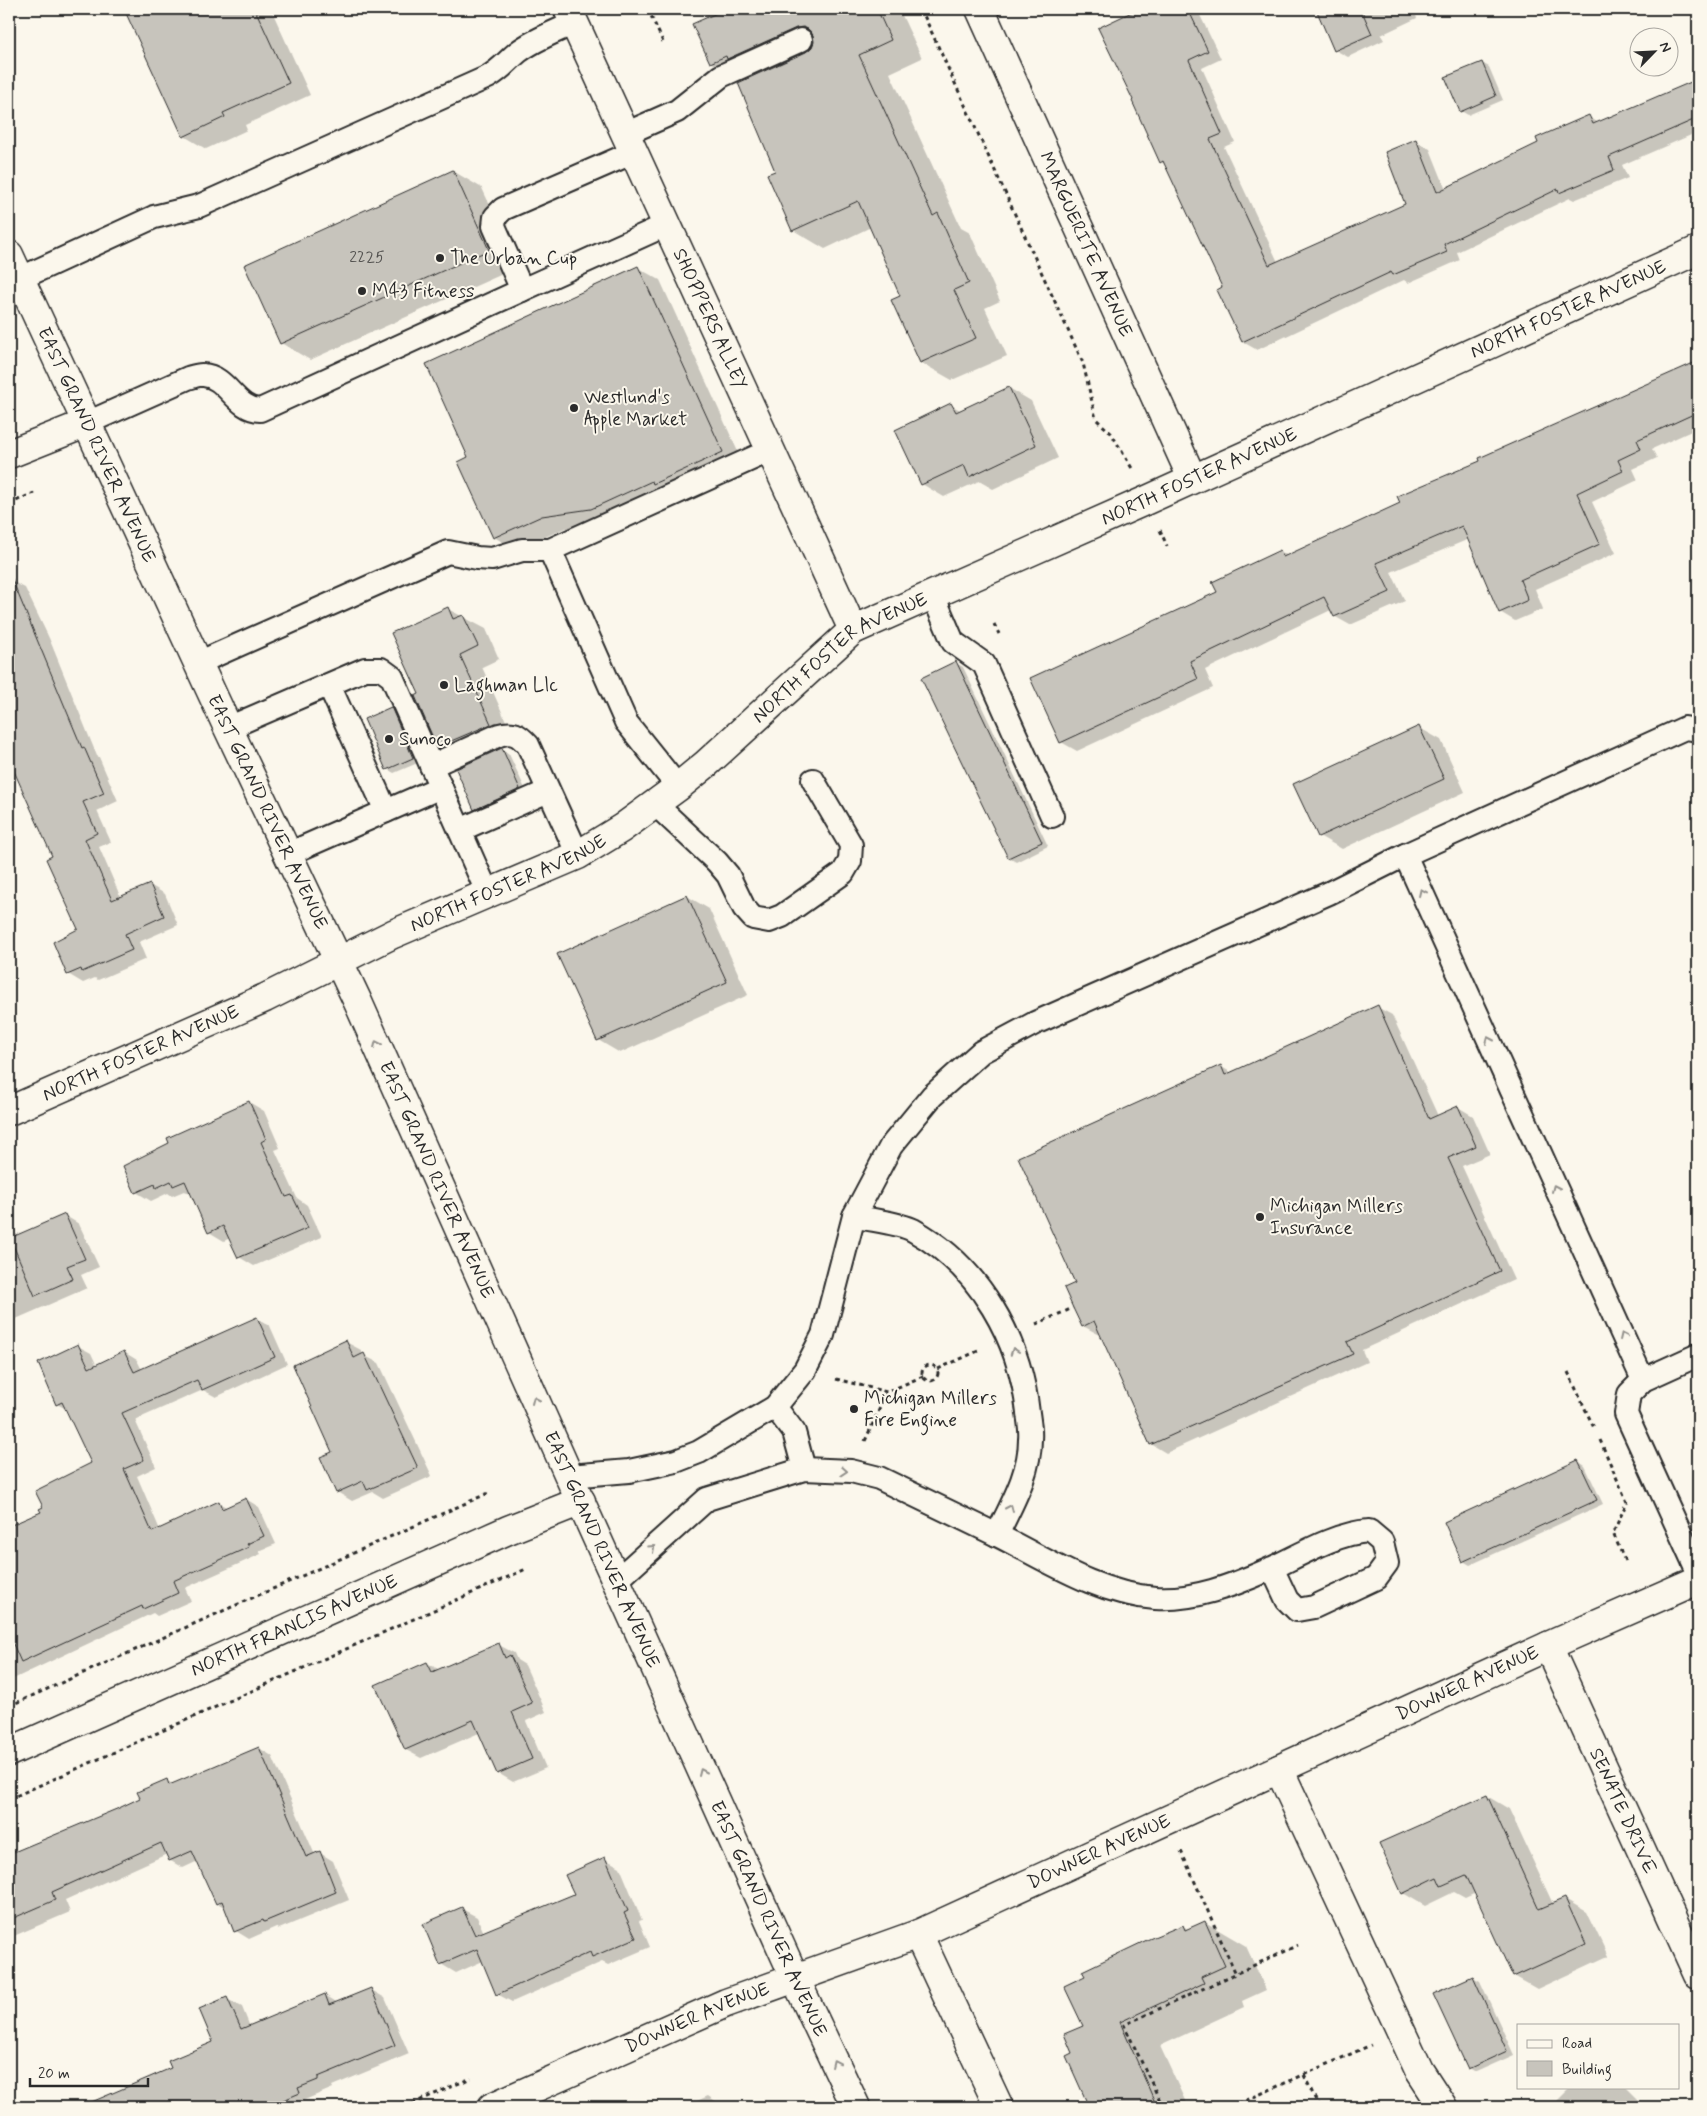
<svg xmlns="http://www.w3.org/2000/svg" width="1707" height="2116" font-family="Mynerve,sans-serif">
<rect width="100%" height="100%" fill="#fbf7ec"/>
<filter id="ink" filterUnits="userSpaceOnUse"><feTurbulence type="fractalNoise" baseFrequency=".02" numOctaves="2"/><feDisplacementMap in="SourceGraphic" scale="10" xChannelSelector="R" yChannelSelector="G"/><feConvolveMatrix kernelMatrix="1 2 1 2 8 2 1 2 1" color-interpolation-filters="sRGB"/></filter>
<g filter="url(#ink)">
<g fill="#0003">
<polygon points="125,9 271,9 310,95 245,125 247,130 206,149 184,136"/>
<polygon points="704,9 899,9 922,58 890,73 961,228 970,233 1000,301 985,308 1007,356 952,380 920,362 901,296 871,227 825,249 793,230 777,171 744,81 711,62 708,18"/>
<polygon points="1141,9 1197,9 1221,59 1202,68 1235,142 1224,147 1278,262 1407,204 1416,141 1430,149 1446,189 1540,143 1589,117 1599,123 1698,79 1698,132 1622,165 1628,178 1574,200 1570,198 1457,252 1460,260 1408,283 1404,280 1257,350 1243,342 1219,290 1224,288 1166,165 1161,162 1135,101 1100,28"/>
<polygon points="1272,9 1288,9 1279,13"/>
<polygon points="1317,9 1413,9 1417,18 1381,35 1384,40 1348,57 1335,50"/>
<polygon points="1482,63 1489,67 1503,100 1468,115 1461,111"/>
<polygon points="453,171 482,188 518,267 310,360 281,343"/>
<polygon points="638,268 660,280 744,465 614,522 565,528 516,550 494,537 470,458"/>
<polygon points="1698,362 1698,428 1652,449 1657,458 1633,469 1638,480 1592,502 1616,553 1535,589 1543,609 1515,621 1500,612 1469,539 1391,572 1405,601 1350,625 1334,616 1331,610 1205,670 1213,688 1077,751 1061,742 1218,592 1280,551 1288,556 1402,504 1481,462 1480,459"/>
<polygon points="1009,388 1031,401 1058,458 993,489 979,481 944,497 922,484 951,405 962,411"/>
<polygon points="9,580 25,588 49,638 97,756 99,757 118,801 97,811 111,842 99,847 121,898 150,885 165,894 178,925 139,942 146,959 98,980 95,978 83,983 68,974 79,930 26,777 9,734"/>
<polygon points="448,609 486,629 499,659 482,667 513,737 461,759 438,746 421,695"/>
<polygon points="956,663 963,667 1048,846 1016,862 1009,858 923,678"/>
<polygon points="391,708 398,712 420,762 394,773 387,769"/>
<polygon points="1418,727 1441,740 1465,792 1342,849 1319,836"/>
<polygon points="502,749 509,754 527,793 482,813 475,809"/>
<polygon points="687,896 709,909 748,995 620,1053 598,1040"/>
<polygon points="1377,1007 1392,1015 1438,1116 1458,1107 1473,1116 1490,1154 1462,1166 1514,1280 1362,1350 1367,1362 1166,1453 1151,1444 1101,1333 1098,1334 1083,1326 1077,1283 1220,1066 1232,1073"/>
<polygon points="249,1102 264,1111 280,1148 275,1150 297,1198 307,1205 322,1237 254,1266 239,1257 230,1238 224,1241 209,1232 191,1193 184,1191 172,1196 168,1193 151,1201 136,1192"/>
<polygon points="64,1215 79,1224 99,1267 81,1275 87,1288 9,1322 9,1240"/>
<polygon points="257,1318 270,1326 287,1364 216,1397 203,1390 135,1420 156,1467 137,1476 160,1530 219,1503 228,1508 246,1499 259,1507 276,1544 259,1551 261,1554 185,1588 191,1601 157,1616 153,1613 9,1681 9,1528 42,1513 92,1464 66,1409 57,1404 78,1346 91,1353 97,1366 124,1352 137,1360 142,1370"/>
<polygon points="346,1342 361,1350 363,1355 379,1363 432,1476 383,1498 373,1492 352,1501 337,1492"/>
<polygon points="1578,1461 1585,1466 1603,1504 1470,1565 1463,1561"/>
<polygon points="499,1645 514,1653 517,1660 525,1665 546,1712 526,1721 546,1768 513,1782 498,1773 479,1733 421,1758 406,1750 377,1686 427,1663 440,1670"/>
<polygon points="259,1748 272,1756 315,1855 320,1853 333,1861 349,1900 279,1929 276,1927 249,1939 236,1931 226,1908 217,1903 198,1861 183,1868 169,1860 167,1854 65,1900 70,1912 9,1938 9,1858 141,1799 167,1781 173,1784"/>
<polygon points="1487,1796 1509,1809 1553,1904 1565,1899 1587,1912 1608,1956 1537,1989 1514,1976 1476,1893 1465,1898 1454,1892 1425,1906 1403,1893"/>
<polygon points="605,1859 620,1867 642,1920 639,1921 650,1947 608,1965 602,1962 512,2002 497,1994 483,1961 456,1973 441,1964 462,1909 477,1917 484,1933 575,1894"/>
<polygon points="1205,1922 1246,1946 1266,1990 1242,2001 1244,2007 1160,2046 1188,2107 1091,2107 1068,2056 1074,2054 1084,2027 1183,1926 1189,1930"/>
<polygon points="1473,1977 1480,1981 1514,2055 1476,2072 1469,2068"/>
<polygon points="370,1989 385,1998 409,2054 332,2086 333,2088 288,2107 105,2107 102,2099 173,2068 214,2042 227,1999 242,2007 250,2027 325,1995 338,2003"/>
<polygon points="1571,2087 1626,2087 1646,2107 1551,2107"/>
<polygon points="708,2096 724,2107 684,2107"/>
</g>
<g fill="#c7c4bc" stroke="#2b2b2b">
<polygon points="124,9 255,9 289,83 223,113 225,117 183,137"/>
<polygon points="726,9 877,9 891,40 859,55 933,216 938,213 969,283 954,290 976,338 920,363 891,300 900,296 858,201 792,231 767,174 775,171 738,83 806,52 812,47 814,42 813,35 808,29 803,27 796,28 727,59 726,56 710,63 692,24"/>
<polygon points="1138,9 1188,9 1208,51 1189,60 1222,134 1210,139 1269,265 1405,204 1385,152 1416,139 1437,192 1538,143 1536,138 1589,115 1593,124 1698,79 1698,118 1609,157 1614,170 1559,193 1558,189 1444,244 1447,252 1393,275 1391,272 1242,342 1217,290 1222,287 1163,161 1160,163 1132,101 1133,100 1098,28"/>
<polygon points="1316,9 1361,9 1372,34 1334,51"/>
<polygon points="1482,62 1496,96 1460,112 1445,77"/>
<polygon points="453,170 489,250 280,344 244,265"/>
<polygon points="638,266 723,452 653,484 652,481 591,509 542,516 493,538 458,462 468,457 426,364"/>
<polygon points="1698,361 1698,412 1637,440 1641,449 1618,460 1623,471 1577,493 1600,544 1520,580 1528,600 1499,613 1462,526 1376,563 1390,592 1334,617 1324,597 1190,661 1198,679 1060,743 1030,678 1217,592 1212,582 1280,550 1283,557 1400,503 1397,496 1480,461 1479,458"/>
<polygon points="1009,387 1036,445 969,477 964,465 921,485 895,430 951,403 956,412"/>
<polygon points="9,572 82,748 84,747 104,793 83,802 97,833 85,839 112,900 150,884 164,916 125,934 132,950 82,972 81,969 67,975 53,942 78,929 46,859 52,856 9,760"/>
<polygon points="448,607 453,619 463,615 478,646 460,655 491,724 437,747 415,696 419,694 391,633"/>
<polygon points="956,661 1042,842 1008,858 921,678"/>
<polygon points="391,707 413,758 386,770 364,719"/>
<polygon points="1419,726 1444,779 1318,837 1293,784"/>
<polygon points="502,748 520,789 474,810 456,769"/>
<polygon points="687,895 727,982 597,1041 557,954"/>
<polygon points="1378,1005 1429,1119 1458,1106 1476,1146 1448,1158 1500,1271 1347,1342 1353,1354 1150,1445 1094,1321 1082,1327 1073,1308 1064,1288 1075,1283 1018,1157 1221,1065 1225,1075"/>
<polygon points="249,1101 266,1139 261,1142 286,1197 292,1195 308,1228 238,1258 223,1226 208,1233 185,1181 173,1186 171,1181 156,1188 155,1184 135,1193 123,1166 169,1143 167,1138"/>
<polygon points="65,1214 85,1259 67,1266 73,1279 35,1296 10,1238"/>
<polygon points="257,1317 275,1357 202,1390 197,1380 122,1413 144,1460 124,1469 152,1532 219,1501 222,1509 246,1498 264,1536 247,1544 249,1547 173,1581 178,1593 143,1609 142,1606 21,1662 9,1635 9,1526 41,1512 39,1509 43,1507 35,1491 91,1463 62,1402 56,1405 38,1363 78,1344 89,1368 124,1351 134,1372"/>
<polygon points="346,1340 354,1358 364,1353 418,1468 367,1490 363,1481 336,1493 320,1457 332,1452 293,1365"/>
<polygon points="1578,1460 1597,1500 1462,1562 1444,1522"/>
<polygon points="499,1643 505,1658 510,1655 532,1703 512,1712 532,1759 497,1774 473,1720 405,1750 375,1685 427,1662 432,1672"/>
<polygon points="259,1747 306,1857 320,1851 336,1892 264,1922 263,1920 234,1932 222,1901 216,1904 192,1851 169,1861 161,1843 52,1892 55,1900 9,1920 9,1854 119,1808 140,1798 137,1792 167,1779 169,1785"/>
<polygon points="1487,1795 1539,1909 1565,1898 1586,1944 1513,1977 1466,1875 1441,1886 1437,1877 1402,1894 1379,1843"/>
<polygon points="605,1857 628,1911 624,1913 636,1938 592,1957 590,1952 496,1995 477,1949 440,1965 423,1924 462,1907 475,1935 574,1894 565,1875"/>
<polygon points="1205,1921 1225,1966 1201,1977 1204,1983 1120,2022 1157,2107 1089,2107 1066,2056 1072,2053 1064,2034 1083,2026 1064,1986 1085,1976 1082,1971 1149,1939 1183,1925 1185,1930"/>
<polygon points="1473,1976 1507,2051 1468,2069 1433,1994"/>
<polygon points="371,1988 395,2045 318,2077 318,2080 298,2088 300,2093 267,2107 80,2107 171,2068 168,2061 213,2042 199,2009 227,1997 241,2029 325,1994 329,2005"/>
</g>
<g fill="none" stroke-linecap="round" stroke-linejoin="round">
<defs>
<g id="lane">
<polyline points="625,134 677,111 721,76 801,40"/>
<polyline points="634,152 503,209 495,217 494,226 522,290 666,225"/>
<path d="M19,279L154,217L199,206L488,77C502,69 506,62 518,52C535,39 555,32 574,23"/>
<path d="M87,423L188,378C192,377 199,374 203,375C227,376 236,410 260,410L522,290"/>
<polyline points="933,595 953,642 984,664 1052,816"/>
<polyline points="198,663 448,552 477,558 492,559 522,550 550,550"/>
<polyline points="329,685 386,811"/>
<polyline points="228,728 365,669 381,669 392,677 488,894"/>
<path d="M431,766L499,735C513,731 518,734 528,745L578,855"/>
<polyline points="678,787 626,722 550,550 771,450"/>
<polyline points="655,804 717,862 728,875 744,908 753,918 769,921 782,916 843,873 850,861 851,845 813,780"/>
<polyline points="460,830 548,791"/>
<polyline points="288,854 441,787"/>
<polyline points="854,1216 891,1146 932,1096 981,1052 1035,1023 1329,893 1405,855"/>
<polyline points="1698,1355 1643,1380 1629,1394 1626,1414 1698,1572"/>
<polyline points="1643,1380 1405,855 1685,728 1698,730"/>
<polyline points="775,1407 794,1432 804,1469"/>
<path d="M569,1476L629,1471L676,1461L699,1452L775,1407L805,1370L823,1335L854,1216C869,1220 900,1223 913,1230C980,1267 1020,1339 1028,1413C1029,1421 1031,1431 1030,1439C1030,1474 1011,1505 997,1535L879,1478L851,1471L804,1469L707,1499L616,1581"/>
<path d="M997,1535C1047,1560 1098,1594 1155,1598C1192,1601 1234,1585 1268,1570C1298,1556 1336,1533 1369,1531L1382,1542L1387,1563L1376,1578L1314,1607L1297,1610L1287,1600L1272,1568"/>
</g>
<g id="street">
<path id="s1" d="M568,9L853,630"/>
<path id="s2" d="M980,9L1192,478"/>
<polyline points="9,454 87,423"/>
<path id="s3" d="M9,1111L265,998L393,934L578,855L622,828L678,787L706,764L853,630L1147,500L1698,250"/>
<path id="s4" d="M1548,1646L1698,1975"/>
<path id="s5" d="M9,1752L508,1530L581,1501"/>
<polyline points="1279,1769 1419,2070 1443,2107"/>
<polyline points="918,1934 999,2107"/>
<path id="s6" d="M492,2107L726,2003L918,1934L1548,1646L1698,1580"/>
</g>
<g id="primary">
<path id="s7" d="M9,255L228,728L357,1000L569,1476L795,1978L856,2107"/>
</g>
</defs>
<use href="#lane" stroke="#2b2b2b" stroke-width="26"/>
<use href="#street" stroke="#2b2b2b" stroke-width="31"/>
<use href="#primary" stroke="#2b2b2b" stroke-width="31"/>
<g stroke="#2b2b2b" stroke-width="3" stroke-dasharray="4 4" stroke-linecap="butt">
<polyline points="648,9 663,42"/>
<polyline points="921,9 1083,363 1096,419 1111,433 1133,470"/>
<polyline points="9,504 34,493"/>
<polyline points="1160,530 1167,546"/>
<polyline points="994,624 999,634"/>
<polyline points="1036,1324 1073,1308"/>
<circle cx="930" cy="1373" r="8"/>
<polyline points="938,1369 978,1351"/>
<polyline points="1568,1372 1595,1430"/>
<polyline points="836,1379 887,1392 923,1376"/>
<polyline points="1600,1440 1627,1502 1613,1533 1625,1561"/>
<polyline points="865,1441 887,1392"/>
<polyline points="9,1706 491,1492"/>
<polyline points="9,1799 526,1569"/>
<polyline points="1181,1851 1236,1974"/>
<polyline points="1304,2075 1319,2107"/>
<polyline points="405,2107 471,2078"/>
<polyline points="1163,2107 1124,2025 1298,1945"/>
<polyline points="1231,2107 1371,2045"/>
<polyline points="1357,2107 1367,2103"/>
</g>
<use href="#lane" stroke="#fbf7ec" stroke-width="22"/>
<use href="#street" stroke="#fbf7ec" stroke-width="28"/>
<use href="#primary" stroke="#fbf7ec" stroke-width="28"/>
</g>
<defs><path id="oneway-chevron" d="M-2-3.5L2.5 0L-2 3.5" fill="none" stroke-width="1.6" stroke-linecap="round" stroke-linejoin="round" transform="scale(1.25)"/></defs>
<g stroke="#93918c">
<use href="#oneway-chevron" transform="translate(1422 892) rotate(-115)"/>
<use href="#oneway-chevron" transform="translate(1489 1040) rotate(-114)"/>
<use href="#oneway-chevron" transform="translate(377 1044) rotate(-114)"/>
<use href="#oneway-chevron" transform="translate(1555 1188) rotate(-114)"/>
<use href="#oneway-chevron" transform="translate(1623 1336) rotate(-115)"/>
<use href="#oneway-chevron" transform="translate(1014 1351) rotate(-110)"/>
<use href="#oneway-chevron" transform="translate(535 1400) rotate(-114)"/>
<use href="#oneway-chevron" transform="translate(844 1471) rotate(4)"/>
<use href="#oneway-chevron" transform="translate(1010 1508) rotate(-66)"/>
<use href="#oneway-chevron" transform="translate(652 1548) rotate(-42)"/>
<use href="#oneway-chevron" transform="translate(702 1772) rotate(-114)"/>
<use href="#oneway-chevron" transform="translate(835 2063) rotate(-115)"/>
</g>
</g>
<g fill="#2b2b2b" stroke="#fbf7ec" stroke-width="2">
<circle cx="440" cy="258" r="5"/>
<circle cx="362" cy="291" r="5"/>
<circle cx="574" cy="408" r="5"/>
<circle cx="444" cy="685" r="5"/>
<circle cx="389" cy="739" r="5"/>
<circle cx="1260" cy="1217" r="5"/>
<circle cx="854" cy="1409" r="5"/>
</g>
<g text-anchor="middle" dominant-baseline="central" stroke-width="4" stroke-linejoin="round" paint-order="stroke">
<g font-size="16" fill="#52514f">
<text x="367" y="257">2225</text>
</g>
<g font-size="19" fill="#2b2b2b" stroke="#fbf7ec">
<text stroke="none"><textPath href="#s2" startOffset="258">MARGUERITE AVENUE</textPath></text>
<text stroke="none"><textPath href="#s3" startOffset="1764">NORTH FOSTER AVENUE</textPath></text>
<text stroke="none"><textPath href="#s1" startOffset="341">SHOPPERS ALLEY</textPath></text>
<text stroke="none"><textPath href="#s7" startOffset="209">EAST GRAND RIVER AVENUE</textPath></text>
<text stroke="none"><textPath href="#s3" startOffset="1359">NORTH FOSTER AVENUE</textPath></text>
<text stroke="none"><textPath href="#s3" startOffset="954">NORTH FOSTER AVENUE</textPath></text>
<text stroke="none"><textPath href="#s7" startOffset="614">EAST GRAND RIVER AVENUE</textPath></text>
<text stroke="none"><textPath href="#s3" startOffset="549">NORTH FOSTER AVENUE</textPath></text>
<text stroke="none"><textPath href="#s3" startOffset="144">NORTH FOSTER AVENUE</textPath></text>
<text stroke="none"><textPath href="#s7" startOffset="1019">EAST GRAND RIVER AVENUE</textPath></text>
<text stroke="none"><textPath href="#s7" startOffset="1424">EAST GRAND RIVER AVENUE</textPath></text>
<text stroke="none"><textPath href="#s5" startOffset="312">NORTH FRANCIS AVENUE</textPath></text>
<text stroke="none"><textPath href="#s6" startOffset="1064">DOWNER AVENUE</textPath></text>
<text stroke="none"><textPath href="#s4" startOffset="181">SENATE DRIVE</textPath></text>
<text stroke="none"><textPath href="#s6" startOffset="659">DOWNER AVENUE</textPath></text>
<text stroke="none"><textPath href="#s7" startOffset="1829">EAST GRAND RIVER AVENUE</textPath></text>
<text stroke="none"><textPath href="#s6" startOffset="224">DOWNER AVENUE</textPath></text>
</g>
<g font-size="19" fill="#2b2b2b" stroke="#fbf7ec" text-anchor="start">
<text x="450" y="258">The Urban Cup</text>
<text x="372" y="291">M43 Fitness</text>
<text x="584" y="397">Westlund's<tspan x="584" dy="22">Apple Market</tspan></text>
<text x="454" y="685">Laghman Llc</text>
<text x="399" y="739">Sunoco</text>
<text x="1270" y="1206">Michigan Millers<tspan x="1270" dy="22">Insurance</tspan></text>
<text x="864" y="1398">Michigan Millers<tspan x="864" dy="22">Fire Engine</tspan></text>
</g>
</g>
<rect width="1707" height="2116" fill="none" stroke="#fbf7ec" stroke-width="30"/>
<rect x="15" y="15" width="1677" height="2086" fill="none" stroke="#2b2b2b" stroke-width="2" filter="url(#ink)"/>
<rect x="1517" y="2024" width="162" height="65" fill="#fbf7ec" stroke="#a8a59f"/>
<rect x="1527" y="2040" width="25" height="8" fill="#fbf7ec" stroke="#a8a59f"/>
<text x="1562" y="2048" font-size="15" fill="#2b2b2b">Road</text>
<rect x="1527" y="2061" width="25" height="15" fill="#c7c4bc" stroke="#a8a59f"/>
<text x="1562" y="2074" font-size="15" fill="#2b2b2b">Building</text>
<g transform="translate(1654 52) rotate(66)"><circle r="24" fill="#fbf7ec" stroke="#a8a59f"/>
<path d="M0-4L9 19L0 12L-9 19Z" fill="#2b2b2b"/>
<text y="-8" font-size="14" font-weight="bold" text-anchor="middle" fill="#2b2b2b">N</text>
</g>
<path d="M30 2078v8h118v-8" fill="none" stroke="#2b2b2b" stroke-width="2.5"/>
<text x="38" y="2078" font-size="15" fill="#2b2b2b" stroke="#fbf7ec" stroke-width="4" paint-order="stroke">20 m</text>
</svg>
